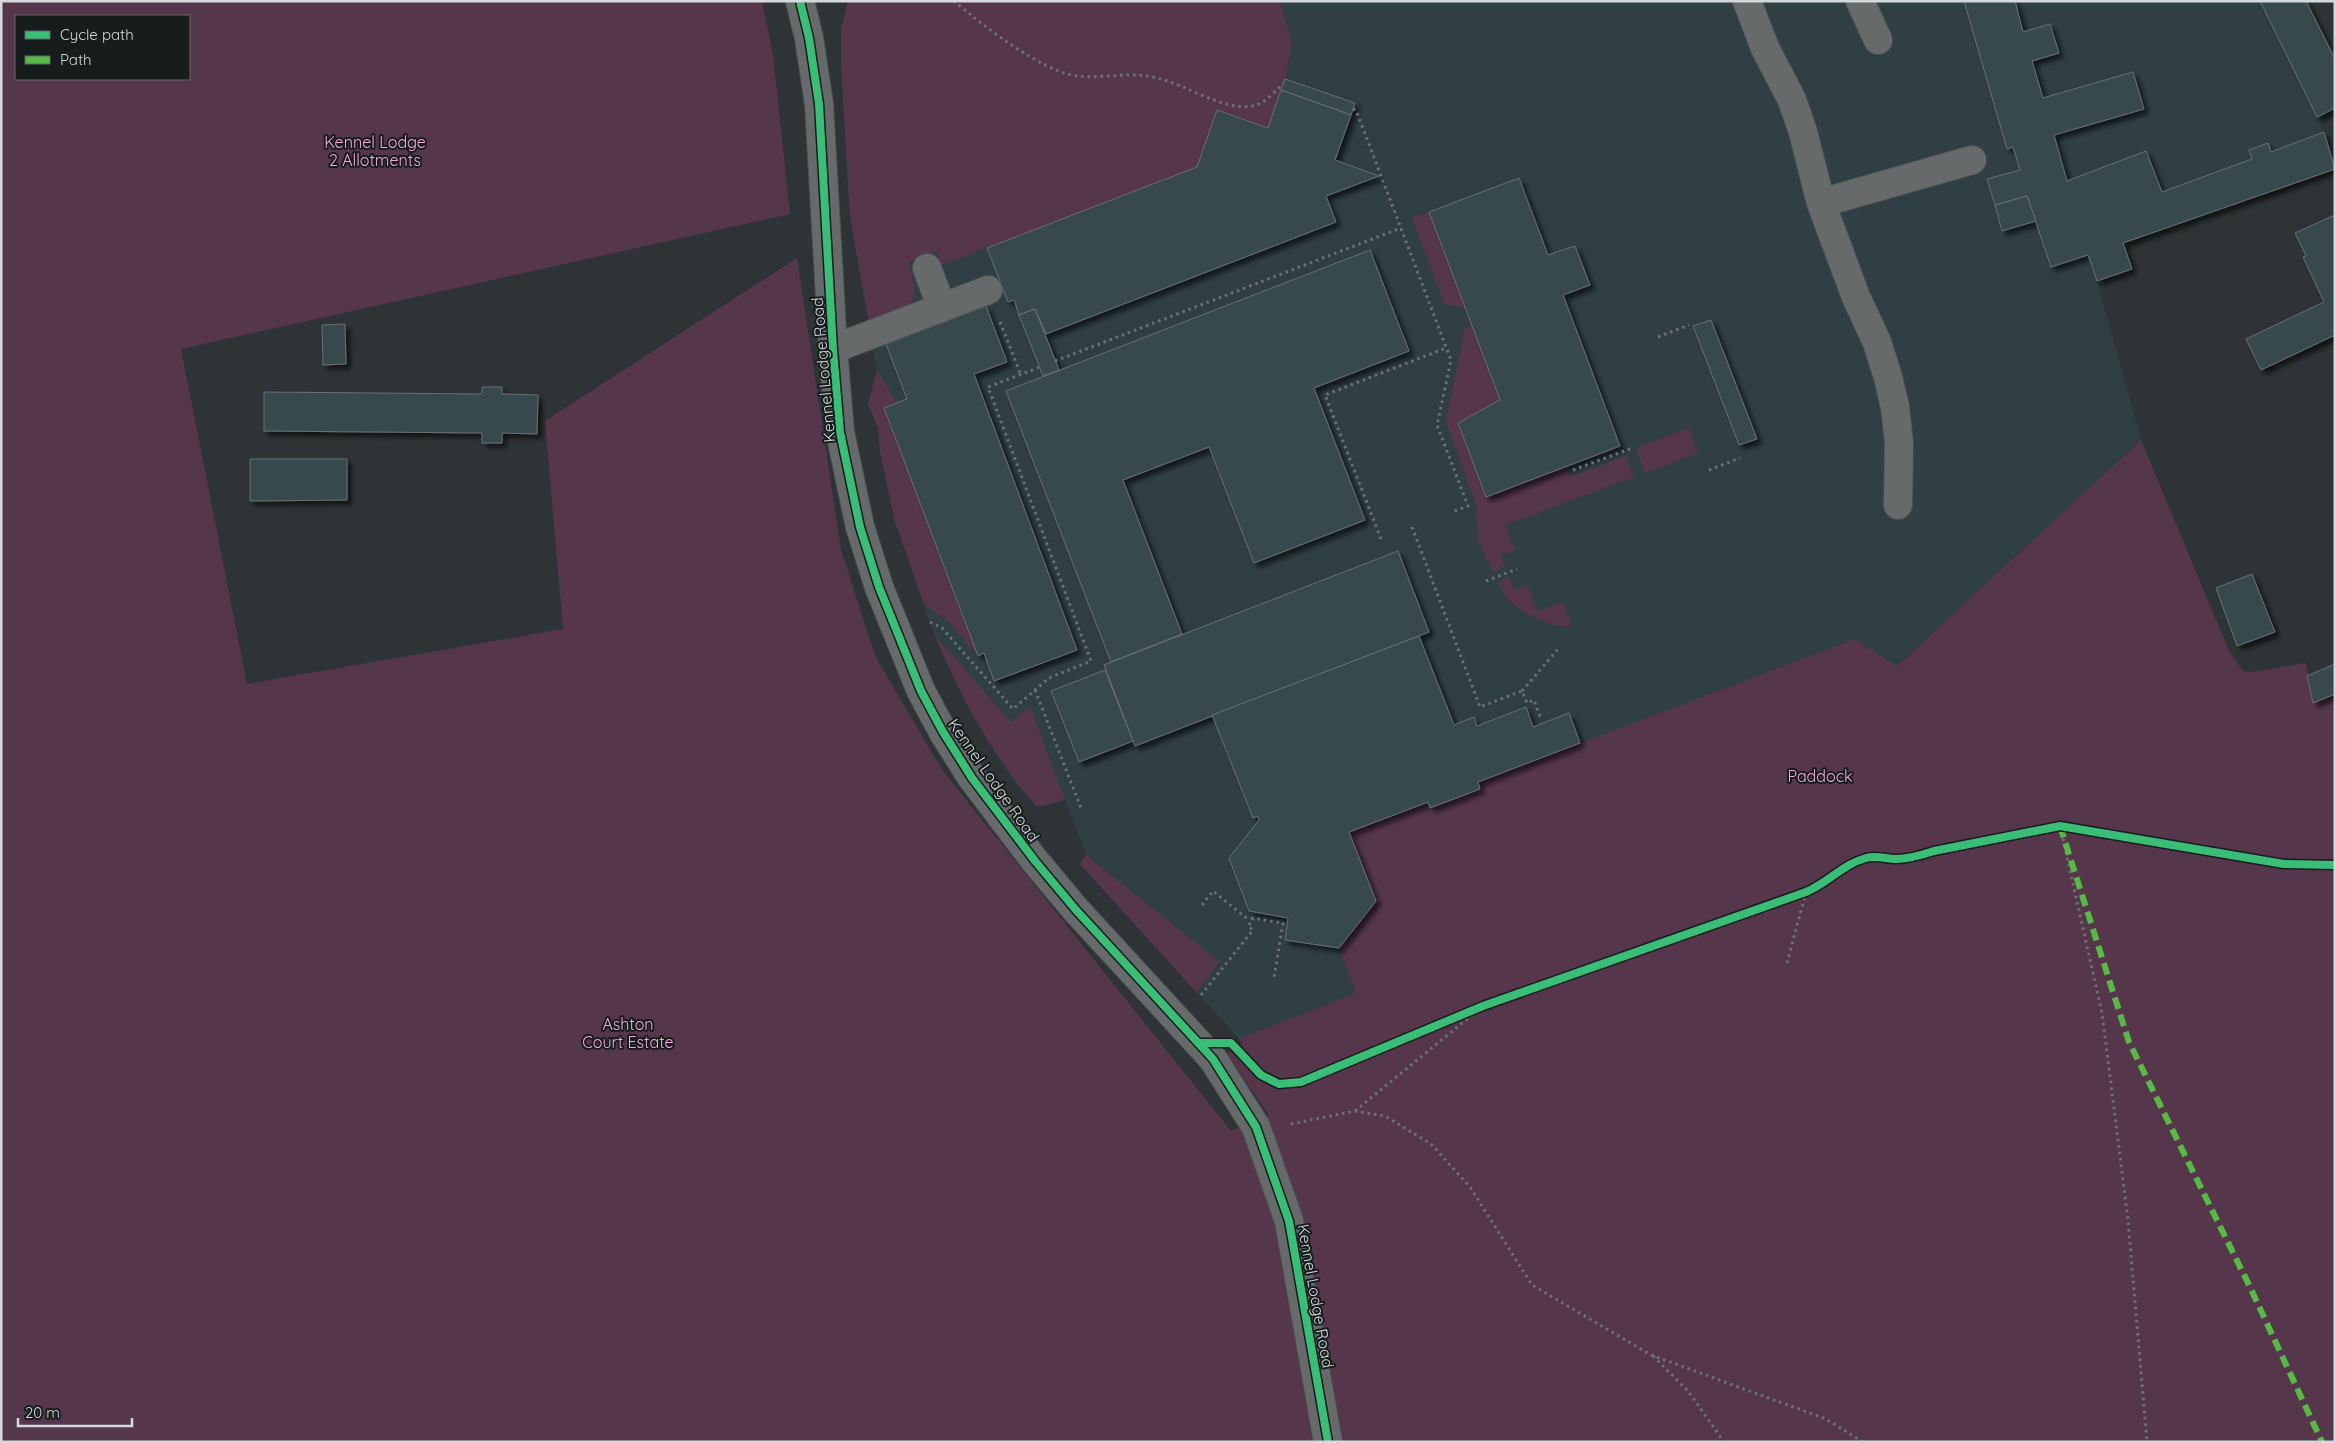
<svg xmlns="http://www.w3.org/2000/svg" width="2336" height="1443" font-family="Quicksand,sans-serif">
<defs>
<filter id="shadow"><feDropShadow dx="4.5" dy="4.5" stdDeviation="2.5" flood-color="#0009"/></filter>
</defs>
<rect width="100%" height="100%" fill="#2e3435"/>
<polygon fill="#2f3f44" points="848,1 2306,1 2335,58 2335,108 2318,117 2335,169 2124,243 2132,269 2097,281 2141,440 1897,666 1950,775 1227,1054 1243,1043 1080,864 1086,855 1065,800 1037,807 1016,784 972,716 934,634 895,522 880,452 878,428 868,404 877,370 850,217 841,64 841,30"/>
<g fill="#56364b" fill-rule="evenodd">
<path d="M1,1H762L773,55L790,214L181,349L247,684L563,629L545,421L797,258L841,550L876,658L943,771L1231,1131L1269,1115L1227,1054L1243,1043L1239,1039L1356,993L1339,948L1376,901L1349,832L1428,802L1430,808L1480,789L1478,782L1855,639L1897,666L2141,440L2229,651L2243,671L2251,672L2306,663L2313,703L2335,694V1442H1ZM16,16H189V79H16Z"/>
<polygon points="848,1 1280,1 1292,44 1285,79 1268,128 1217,110 1197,167 942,265 937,252 909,262 915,289 911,305 869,324 850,217 841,64 841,30"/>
<polygon points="1429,212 1466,309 1444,303 1412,218"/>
<polygon points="1472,325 1500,400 1458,423 1486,497 1566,467 1570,477 1626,456 1634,477 1505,525 1515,550 1501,556 1505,567 1493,572 1478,540 1476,504 1446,422 1465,328"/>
<polygon points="877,370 897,403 884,408 978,656 950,623 924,604 895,522 880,452 878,428 868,404"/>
<polygon points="1689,428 1698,453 1645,473 1636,448"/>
<path d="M1509,577L1514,590L1528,585L1538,611L1563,602L1572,626C1558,630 1524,614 1513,604C1505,598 1502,590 1498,581Z"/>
<path d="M934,634L1011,722L1030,706L1065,800L1037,807C992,756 961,697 934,634Z"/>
<polygon points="1086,855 1220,962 1196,992 1080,864"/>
</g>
<g fill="#374a4e" stroke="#6a6f71" filter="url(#shadow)">
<polygon points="1964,1 2015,1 2023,32 2050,24 2059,53 2032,61 2043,98 2133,72 2144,109 2054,135 2067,181 2146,151 2162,192 2252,159 2249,150 2268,143 2271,152 2324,132 2335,169 2123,243 2132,269 2097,281 2088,255 2051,267 2027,196 1995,205 1987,179 2020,170 2013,147 2007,149"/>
<polygon points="2260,1 2306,1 2335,59 2335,108 2317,117"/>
<polygon points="1285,79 1355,103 1351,115 1281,90"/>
<polygon points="1281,90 1351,115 1335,160 1379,176 1326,196 1336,222 1046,334 1035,309 1019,315 1014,300 1008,302 987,248 1197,167 1217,110 1268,128"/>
<polygon points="1519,178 1548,255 1575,246 1590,285 1563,295 1620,446 1486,497 1458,423 1500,400 1429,212"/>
<polygon points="2027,196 2036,221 2002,231 1995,205"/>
<polygon points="2335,215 2335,335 2261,370 2246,339 2324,302 2303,257 2306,256 2295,233"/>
<polygon points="1370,250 1409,351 1314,388 1365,520 1254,563 1209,447 1123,480 1182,634 1111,662 1006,391"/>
<polygon points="986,306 1007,362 974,374 1077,650 994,681 984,653 978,656 884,408 907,399 886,344"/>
<polygon points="1035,309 1059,370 1043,376 1019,315"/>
<polygon points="1711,320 1757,439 1739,445 1693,326"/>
<polygon points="345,324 346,364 323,365 322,325"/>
<polygon points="482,387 502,387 502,394 538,395 537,434 502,433 502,443 482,443 482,433 264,431 264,392 482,394"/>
<polygon points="250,459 347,459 347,500 250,501"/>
<polygon points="1398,551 1429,632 1135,746 1104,665"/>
<polygon points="2252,574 2275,632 2237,646 2216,588"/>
<polygon points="1419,636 1454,725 1474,717 1477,726 1526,707 1533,727 1569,713 1580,743 1478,782 1480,789 1430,808 1428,802 1349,832 1376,901 1339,948 1285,940 1288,918 1249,911 1229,858 1259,820 1258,816 1253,818 1212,715"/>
<polygon points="2335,664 2335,694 2313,703 2307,676"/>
<polygon points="1105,670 1133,741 1079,762 1051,691"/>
</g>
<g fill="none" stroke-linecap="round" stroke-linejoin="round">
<defs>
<g id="minor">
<polyline points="800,1 809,38 819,104 833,349 840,432 860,527 879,587 921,691 943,732 972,778 1035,861 1076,910 1213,1059 1256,1127 1289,1221 1328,1442"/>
<polyline points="1747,1 1765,48 1792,100 1803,132 1821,203 1856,297 1877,342 1888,377 1895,407 1899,443 1898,505"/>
<polyline points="1860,1 1878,40"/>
<polyline points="1821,203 1972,160"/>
<polyline points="927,268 942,308"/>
<polyline points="833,349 988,290"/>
</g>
</defs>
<use href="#minor" stroke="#4c5152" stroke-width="30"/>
<g stroke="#6d7172" stroke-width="3" stroke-dasharray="2.5 4" stroke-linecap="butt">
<path d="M954,1C982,25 1041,71 1077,76C1104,79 1131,71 1157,78C1186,84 1227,114 1256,105C1266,102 1275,91 1283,84"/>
<polyline points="1353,109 1356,110 1451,360 1437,425 1468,506 1452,512"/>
<polyline points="1000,322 1021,375"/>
<polyline points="1658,337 1689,325"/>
<polyline points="1055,361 1401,228"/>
<polyline points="1573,470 1630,449"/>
<polyline points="1709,470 1740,458"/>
<polyline points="1412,527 1480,707 1522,691 1527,703 1534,700 1541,719"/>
<polyline points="1381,539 1325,395 1446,348"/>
<polyline points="1486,581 1517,569"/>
<polyline points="930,622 942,628 1013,709 1049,678 1091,661 988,387 1040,367"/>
<polyline points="1035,690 1081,808"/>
<polyline points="1522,691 1559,648"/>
<polyline points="2060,826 2102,1013 2128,1220 2147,1442"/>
<polyline points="1202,905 1213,891 1245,917 1283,923 1274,978"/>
<polyline points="1787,963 1806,892"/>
<polyline points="1201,995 1253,930 1248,926 1254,919"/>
<polyline points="1355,1111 1483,1006"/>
<polyline points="1291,1124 1355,1111 1385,1116 1431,1144 1470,1187 1532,1285 1651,1355 1826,1419 1863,1442"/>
<polyline points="1653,1356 1688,1391 1724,1442"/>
</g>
<use href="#minor" stroke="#676a6b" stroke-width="28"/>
<polyline stroke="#58b947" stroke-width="6" stroke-dasharray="12 6" stroke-linecap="butt" points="2060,826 2129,1042 2250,1287 2322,1442"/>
<defs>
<g id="cycleway">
<polyline points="800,1 809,38 819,104 833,349 840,432 860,527 879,587 921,691 943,732 972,778 1035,861 1076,910 1213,1059 1256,1127 1289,1221 1328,1442"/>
<path d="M1199,1043H1231L1261,1075L1279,1084L1301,1082L1483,1006L1806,892C1828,883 1843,864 1866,858C1875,855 1887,859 1896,859C1909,859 1922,855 1934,851L2060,826L2284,864L2335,865"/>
</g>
</defs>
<use href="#cycleway" stroke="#171c1d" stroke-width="11"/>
<use href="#cycleway" stroke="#3abd76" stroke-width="8"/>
</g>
<g text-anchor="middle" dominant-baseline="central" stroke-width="4" stroke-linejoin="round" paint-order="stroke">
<g font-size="16" fill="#f7acda" stroke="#171c1d">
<text x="375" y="142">Kennel Lodge<tspan x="375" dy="18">2 Allotments</tspan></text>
<text x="1820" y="776">Paddock</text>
<text x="628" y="1024">Ashton<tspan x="628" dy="18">Court Estate</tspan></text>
</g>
<g font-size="16" fill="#d4dadc" stroke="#171c1d">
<text transform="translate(823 370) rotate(-95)">Kennel Lodge Road</text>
<text transform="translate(994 780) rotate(55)">Kennel Lodge Road</text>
<text transform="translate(1316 1296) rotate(80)">Kennel Lodge Road</text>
</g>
</g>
<rect width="2336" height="1443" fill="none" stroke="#d4dadc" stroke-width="5"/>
<rect x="15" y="15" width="175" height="65" fill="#171c1d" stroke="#636869"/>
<rect x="25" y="31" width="25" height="8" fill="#3abd76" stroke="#636869"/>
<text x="60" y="40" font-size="15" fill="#d4dadc">Cycle path</text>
<rect x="25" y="56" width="25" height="8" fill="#58b947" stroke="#636869"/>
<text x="60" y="65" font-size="15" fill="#d4dadc">Path</text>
<path d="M18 1418v8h114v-8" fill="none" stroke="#d4dadc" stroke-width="2.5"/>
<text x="25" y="1418" font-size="15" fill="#d4dadc" stroke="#171c1d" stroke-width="4" paint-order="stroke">20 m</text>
</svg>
